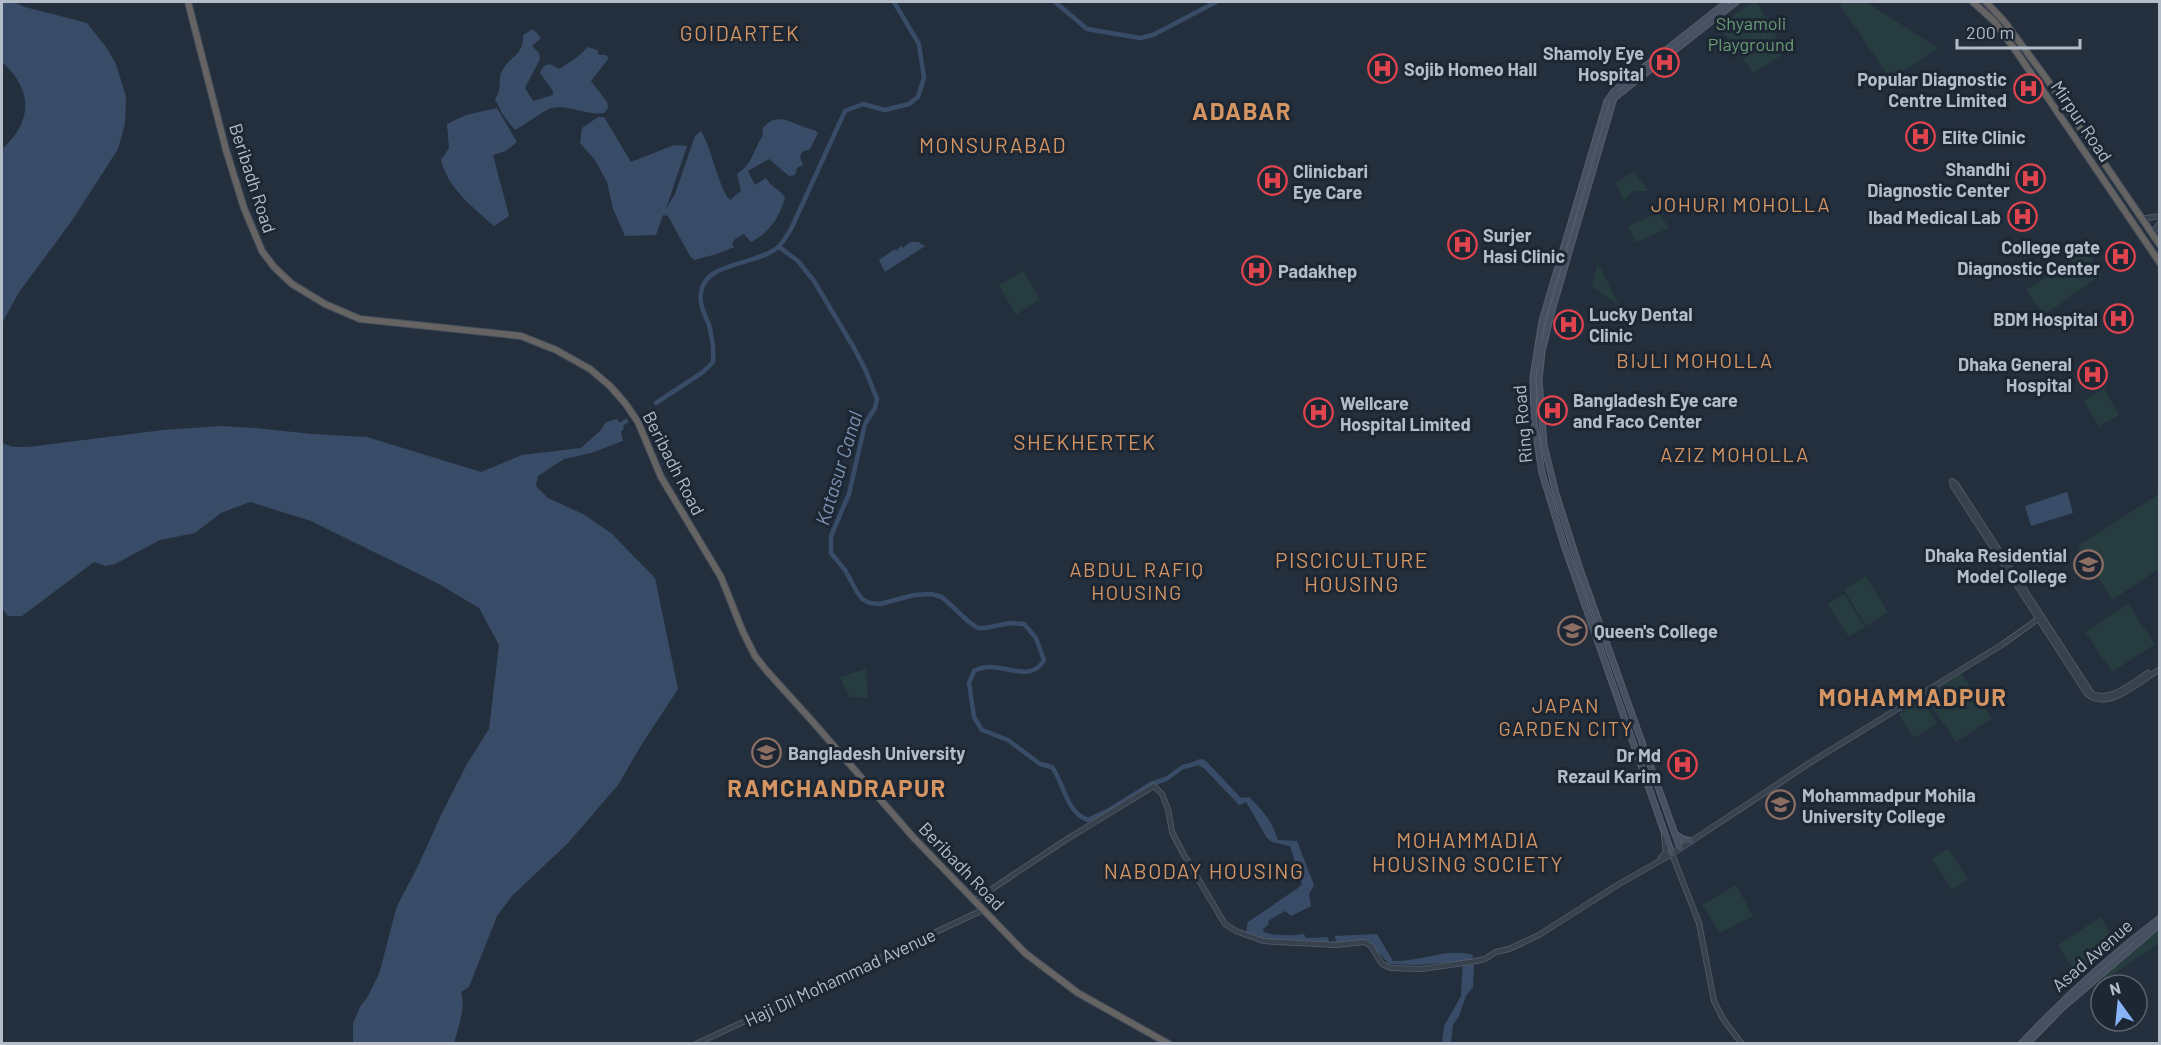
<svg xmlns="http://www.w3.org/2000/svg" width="2161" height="1045" font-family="Barlow,sans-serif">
<rect width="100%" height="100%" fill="#242f3e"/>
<g fill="#263c3f">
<polygon points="1753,2 1756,2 1772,26 1783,54 1754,73 1718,26"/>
<polygon points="1844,2 1866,2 1938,48 1896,76 1892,71 1887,74 1840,5"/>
<polygon points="1634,171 1648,191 1633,191 1624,201 1616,183"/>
<polygon points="1659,213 1669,228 1636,242 1628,226"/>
<polygon points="2086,250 2102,274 2044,315 2026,290"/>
<polygon points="1598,263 1619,306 1592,286"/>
<polygon points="1023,271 1040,299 1016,315 999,285"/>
<polygon points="2104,388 2119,415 2099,426 2084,401"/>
<polygon points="2159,494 2159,569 2112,600 2078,546"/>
<polygon points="1866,576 1888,612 1866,626 1844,590"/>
<polygon points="1844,594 1865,627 1849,637 1828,604"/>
<polygon points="2128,604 2155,644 2112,672 2085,632"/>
<polygon points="866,669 868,698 849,697 840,677"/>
<polygon points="1961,673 1992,718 1956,742 1925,696"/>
<polygon points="1921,699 1937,723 1914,738 1899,714"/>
<polygon points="1948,848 1968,879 1952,890 1932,859"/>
<polygon points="1736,885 1753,916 1720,933 1702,905"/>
<polygon points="2101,917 2116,945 2078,976 2058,945"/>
<polygon points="2159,928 2159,943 2105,980 2102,976"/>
</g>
<g fill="#394c67">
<path d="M2,2H14L25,7L87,23L106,47L116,64L126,97L125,123L118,149L71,222L19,292L2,323V149C33,122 33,89 2,62Z"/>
<path d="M533,29L541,38L532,46L539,53L540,59L525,88L533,101L553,95V91L540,73L544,66L550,64L559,69L576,58L588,47L597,50L599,55H606L609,58L591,81L607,102L608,108L604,113C587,116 570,104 552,108C545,109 524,126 515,130L503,115L495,99C503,89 497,80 502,71C509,56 524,56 523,35Z"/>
<path d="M497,108L517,142L506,151L493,155L509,216L494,226C473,207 448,189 441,160L449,148L447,124L466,115Z"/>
<path d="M598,117H604L631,162L674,145L687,146L666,209L675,194L695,136L701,131C712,149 718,187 730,200L741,191L737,174C752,165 754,149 763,135L762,130C775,109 793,124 810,129C819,132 810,127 818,133L810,149L802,152L800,157L803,165L797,168L795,175L789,176L769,159L748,171L755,185L766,178C771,187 779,189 785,197C780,217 769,233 751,242L744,234L735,239L732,244L734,247L717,254L694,260L690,256L668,216L663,215L656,235L625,236L613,209L607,182L595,160L580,143L582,128Z"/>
<polygon points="910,242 918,242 925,246 885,272 879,260 895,249 896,251 901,246 903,248"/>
<path d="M617,419L624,428L621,432L623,441L591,453L564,459L538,476L536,486L548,498L583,514L611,533L655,578L678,689L642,744L618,785L568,843L512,896L497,916L469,987L461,992C466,1010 458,1027 454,1043H353V1023L361,1005L367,998L379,974L397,906L417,868L443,811L467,764L489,729L499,645L479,608L439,584L311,521L250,502L221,513L195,533L160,540L115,564L105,566L94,562L22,616H8L2,608V443L13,447H28L163,430L222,426L255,428L312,434L367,437L481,472L522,455L581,448L600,431L606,422Z"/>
<polygon points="2067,492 2073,513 2031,526 2025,506"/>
<path d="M1202,759L1206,761L1241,798L1249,797C1265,813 1271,820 1278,840L1297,841L1314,885L1309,894L1311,906L1291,916L1285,911L1268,921L1269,924L1263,929L1264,932C1273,936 1291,936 1304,934L1306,938L1328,937L1329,942L1336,941L1335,936L1377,934L1393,961C1419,962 1448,947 1473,955L1472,962L1474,966L1473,987L1466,996L1459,1016L1453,1025L1451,1043H1442L1444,1026L1461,996L1463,961L1417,965L1389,964L1370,943L1365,941L1344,943L1261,939L1246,932L1248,922L1298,888L1302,884L1290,846L1272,842L1267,838L1246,802L1239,805L1196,760Z"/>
</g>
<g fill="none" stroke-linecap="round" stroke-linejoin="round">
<g stroke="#394c67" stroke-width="4.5">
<polyline points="1055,2 1087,29 1140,38 1153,35 1216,2"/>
<path d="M779,247L798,261L814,281L854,348L865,369L877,399L875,408L865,424L849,494L831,536V553L845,570L857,592L862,599L870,603L880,604L914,595L931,594L942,597L969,622L978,628H985L1010,623L1024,624L1036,638L1044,660C1029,687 998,657 974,671L969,683L974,717L982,730L1008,740L1040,764L1052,767C1064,783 1066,813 1088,820L1111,809L1151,784L1166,779L1183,767L1198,763L1205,766"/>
<path d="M656,403L703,372L713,362C714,349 712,336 709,325C705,314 699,305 701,293C704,262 756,265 777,248C783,243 787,235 791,229L845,111L863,104L885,110L909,104L918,97L924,78L919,44L894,2"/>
<polyline points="622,424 626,421"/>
</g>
<defs>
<g id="tertiary">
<polyline points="2141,219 2160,216"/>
<polyline points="2152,234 2160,223"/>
<path d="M1952,481L1953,486L2087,694C2108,712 2140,681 2160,669"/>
<path d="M1952,481L1956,484L2092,694C2112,702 2131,683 2148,673"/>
<polyline points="1672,854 1699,923 1714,1001 1723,1019 1742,1044"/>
<polyline points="1661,858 1666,852 1664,836"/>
<polyline points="974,901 1064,841 1154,786 1162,794 1168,809 1172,832 1184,855 1225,924 1236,931 1263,941 1336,945 1364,942 1371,946 1382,964 1391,968 1421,969 1471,962 1485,959 1496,952 1509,949 1539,935 1619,884 1672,854 1808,764 2003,644 2041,617"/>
<polyline points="696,1044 983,910"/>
</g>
<g id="secondary">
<polyline points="1675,834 1683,839 1691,841"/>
<polyline points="1680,848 1581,572 1556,494 1544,445 1539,380 1542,352 1551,314 1614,98 1736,2"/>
<polyline points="1672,854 1564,545 1542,473 1534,422 1533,377 1542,321 1607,101 1615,90 1727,2"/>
<path d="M2021,1044C2064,998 2110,956 2160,918"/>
<polyline points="2027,1044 2062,1008 2160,924"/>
</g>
<g id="trunk">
<polyline points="188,2 226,150 244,208 262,251 274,267 292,284 325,304 360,319 521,336 556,350 590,369 610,386 625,403 638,422 661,477 721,577 743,632 755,656 766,670 813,722 913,837 1025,953 1078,993 1169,1044"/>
<polyline points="1973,2 1995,22 2018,54 2160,263"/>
<polyline points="1986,2 2004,21 2046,78 2160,245"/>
</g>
</defs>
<use href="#tertiary" stroke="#565f6c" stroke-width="6"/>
<use href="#secondary" stroke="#565f6c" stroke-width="7"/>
<use href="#trunk" stroke="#434c59" stroke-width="8"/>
<use href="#tertiary" stroke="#38414e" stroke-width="4.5"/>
<use href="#secondary" stroke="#465061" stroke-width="5"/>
<use href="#trunk" stroke="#656462" stroke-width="6"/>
</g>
<defs>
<symbol id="hospital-ring" viewBox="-11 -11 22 22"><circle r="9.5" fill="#1d2633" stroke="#e0444e" stroke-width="1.5"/><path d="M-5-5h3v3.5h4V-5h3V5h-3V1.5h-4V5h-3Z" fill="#e0444e"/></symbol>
<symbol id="university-ring" viewBox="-11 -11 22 22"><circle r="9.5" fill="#1d2633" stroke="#8d6e63" stroke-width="1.5"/><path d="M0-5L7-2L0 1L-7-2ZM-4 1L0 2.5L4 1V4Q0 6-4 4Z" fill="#8d6e63"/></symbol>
</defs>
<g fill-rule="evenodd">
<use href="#hospital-ring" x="1648" y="46" width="33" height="33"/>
<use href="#hospital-ring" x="1366" y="52" width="33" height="33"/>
<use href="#hospital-ring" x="2012" y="72" width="33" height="33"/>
<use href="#hospital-ring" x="1904" y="120" width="33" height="33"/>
<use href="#hospital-ring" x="2014" y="162" width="33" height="33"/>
<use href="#hospital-ring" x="1256" y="164" width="33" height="33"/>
<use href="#hospital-ring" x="2006" y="200" width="33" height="33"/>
<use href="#hospital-ring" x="1446" y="228" width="33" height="33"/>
<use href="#hospital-ring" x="2104" y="240" width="33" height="33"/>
<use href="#hospital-ring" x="1240" y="254" width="33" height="33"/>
<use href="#hospital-ring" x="2102" y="302" width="33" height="33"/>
<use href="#hospital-ring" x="1552" y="308" width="33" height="33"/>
<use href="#hospital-ring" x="2076" y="358" width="33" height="33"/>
<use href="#hospital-ring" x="1536" y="394" width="33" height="33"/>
<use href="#hospital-ring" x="1302" y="396" width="33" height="33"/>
<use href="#university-ring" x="2072" y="548" width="33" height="33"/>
<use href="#university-ring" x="1556" y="614" width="33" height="33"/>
<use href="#university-ring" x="750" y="736" width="33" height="33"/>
<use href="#hospital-ring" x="1666" y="748" width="33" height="33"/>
<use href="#university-ring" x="1764" y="788" width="33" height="33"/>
</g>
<g text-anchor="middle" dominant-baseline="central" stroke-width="6" stroke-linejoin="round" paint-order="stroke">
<g font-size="18" fill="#6b9a76" stroke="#1d2633">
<text x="1751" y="23">Shyamoli<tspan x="1751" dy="21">Playground</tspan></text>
</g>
<g font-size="18" font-weight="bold" fill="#b4bcc9" stroke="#1d2633" text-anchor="start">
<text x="1644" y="53" text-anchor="end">Shamoly Eye<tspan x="1644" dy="21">Hospital</tspan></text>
<text x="1404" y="69">Sojib Homeo Hall</text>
<text x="2007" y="79" text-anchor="end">Popular Diagnostic<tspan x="2007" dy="21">Centre Limited</tspan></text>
<text x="1942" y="137">Elite Clinic</text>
<text x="2010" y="169" text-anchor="end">Shandhi<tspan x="2010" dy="21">Diagnostic Center</tspan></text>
<text x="1293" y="171">Clinicbari<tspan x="1293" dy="21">Eye Care</tspan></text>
<text x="2001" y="217" text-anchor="end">Ibad Medical Lab</text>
<text x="1483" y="235">Surjer<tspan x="1483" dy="21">Hasi Clinic</tspan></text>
<text x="2100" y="247" text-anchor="end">College gate<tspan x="2100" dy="21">Diagnostic Center</tspan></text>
<text x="1278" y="271">Padakhep</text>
<text x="1589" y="314">Lucky Dental<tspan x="1589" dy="21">Clinic</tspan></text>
<text x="2098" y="319" text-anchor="end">BDM Hospital</text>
<text x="2072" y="364" text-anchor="end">Dhaka General<tspan x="2072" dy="21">Hospital</tspan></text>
<text x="1573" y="400">Bangladesh Eye care<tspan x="1573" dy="21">and Faco Center</tspan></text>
<text x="1340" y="403">Wellcare<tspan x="1340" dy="21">Hospital Limited</tspan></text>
<text x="2067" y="555" text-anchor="end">Dhaka Residential<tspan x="2067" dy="21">Model College</tspan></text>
<text x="1594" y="631">Queen's College</text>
<text x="788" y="753">Bangladesh University</text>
<text x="1661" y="755" text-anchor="end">Dr Md<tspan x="1661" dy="21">Rezaul Karim</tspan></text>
<text x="1802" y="795">Mohammadpur Mohila<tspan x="1802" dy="21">University College</tspan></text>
</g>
<g font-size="18" fill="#b4bcc9" stroke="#1d2633">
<text transform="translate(2082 121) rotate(56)">Mirpur Road</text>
<text transform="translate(253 178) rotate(72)">Beribadh Road</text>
<text transform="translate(1522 424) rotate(-95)">Ring Road</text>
<text transform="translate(674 463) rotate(63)">Beribadh Road</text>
<text transform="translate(962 866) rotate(46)">Beribadh Road</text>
<text transform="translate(2092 955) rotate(-41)">Asad Avenue</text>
<text transform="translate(840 977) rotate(-25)">Haji Dil Mohammad Avenue</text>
</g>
<g font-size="20" letter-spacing="1.5" fill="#d59563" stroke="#1d2633">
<text x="1741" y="204">JOHURI MOHOLLA</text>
<text x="1695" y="360">BIJLI MOHOLLA</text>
<text x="1735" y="454">AZIZ MOHOLLA</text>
<text x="1137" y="569">ABDUL RAFIQ<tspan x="1137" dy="23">HOUSING</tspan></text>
<text x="1566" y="705">JAPAN<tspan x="1566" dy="23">GARDEN CITY</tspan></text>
</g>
<g font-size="20" font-style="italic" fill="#7c92b1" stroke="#1d2633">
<text transform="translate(838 468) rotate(-73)">Katasur Canal</text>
</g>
<g font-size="21" letter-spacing="1.5" fill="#d59563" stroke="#1d2633">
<text x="740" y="32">GOIDARTEK</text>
<text x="993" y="144">MONSURABAD</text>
<text x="1085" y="441">SHEKHERTEK</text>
<text x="1352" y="559">PISCICULTURE<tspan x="1352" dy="24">HOUSING</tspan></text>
<text x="1468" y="839">MOHAMMADIA<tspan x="1468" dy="24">HOUSING SOCIETY</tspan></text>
<text x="1204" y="870">NABODAY HOUSING</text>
</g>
<g font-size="24" font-weight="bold" letter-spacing="1.5" fill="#d59563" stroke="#1d2633">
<text x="1242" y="110">ADABAR</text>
<text x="1913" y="696">MOHAMMADPUR</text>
<text x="837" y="787">RAMCHANDRAPUR</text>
</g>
</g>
<rect width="2161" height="1045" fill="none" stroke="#b4bcc9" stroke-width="6"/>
<g transform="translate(2119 1003) rotate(345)"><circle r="28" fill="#1d2633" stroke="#59626f" stroke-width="1.5"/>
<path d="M0-4.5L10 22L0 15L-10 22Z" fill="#8ab4f8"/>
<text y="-9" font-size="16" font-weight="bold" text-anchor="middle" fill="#b4bcc9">N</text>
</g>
<path d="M1957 39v9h123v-9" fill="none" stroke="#b4bcc9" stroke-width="3"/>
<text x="1966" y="39" font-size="18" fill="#b4bcc9" stroke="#1d2633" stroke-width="4.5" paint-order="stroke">200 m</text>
</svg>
